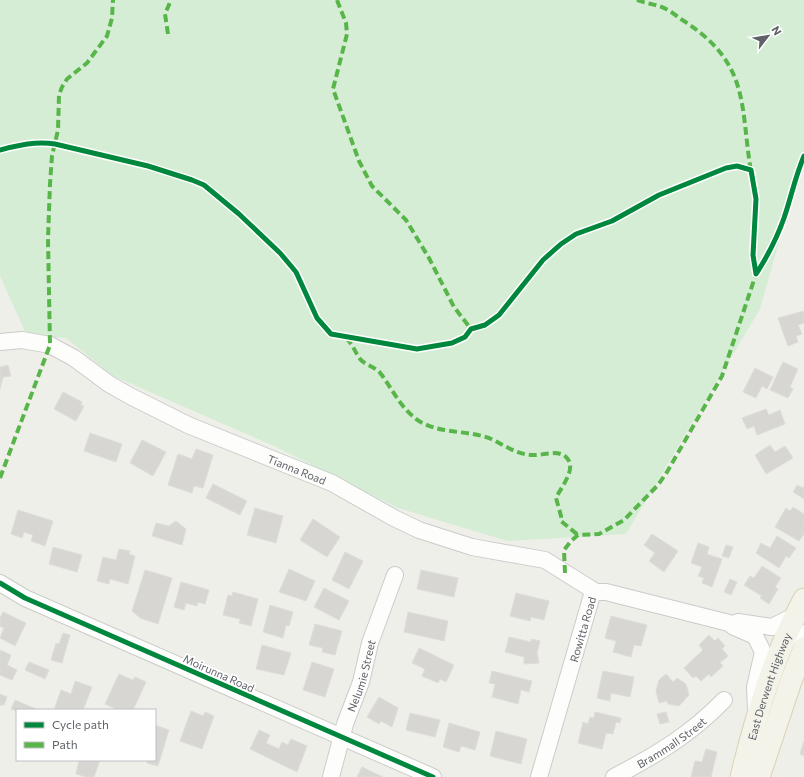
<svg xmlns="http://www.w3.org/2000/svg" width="804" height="777" font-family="Commissioner,sans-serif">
<rect width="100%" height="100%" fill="#efefea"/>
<polygon fill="#d6edd5" points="0,0 804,0 804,154 760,309 626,534 507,541 398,508 276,447 113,376 66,338 27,336 0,276"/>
<g fill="#d7d6d3" stroke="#deddd8">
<polygon points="804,311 804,323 798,325 802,334 796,336 798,342 788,346 778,318"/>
<polygon points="783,362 798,369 790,387 793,389 788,398 770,390"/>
<polygon points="8,365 11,376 3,377 0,389 0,367"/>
<polygon points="755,368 773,377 767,389 762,386 756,398 743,392"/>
<polygon points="63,392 82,402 81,405 84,406 76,421 54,409"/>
<polygon points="766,409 769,415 780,410 785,424 757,435 754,426 747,429 742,418"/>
<polygon points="90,433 122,444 116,462 84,451"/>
<polygon points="142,440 166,452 153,476 130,463"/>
<polygon points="770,445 775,452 785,446 793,458 766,474 755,455"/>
<polygon points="196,449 213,455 203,488 194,486 192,493 168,485 178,454 192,459"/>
<polygon points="213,484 247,501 240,515 206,498"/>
<polygon points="797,485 803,488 804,486 804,499 793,492"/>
<polygon points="793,507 804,514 804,534 799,541 775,527 786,508 790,511"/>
<polygon points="255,508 283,516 276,543 247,535"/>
<polygon points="18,510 53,521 45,546 31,541 33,535 24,532 22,538 11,534"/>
<polygon points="313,519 340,537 327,557 300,540"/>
<polygon points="176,521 186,529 182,545 152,536 156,523 169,526"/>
<polygon points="652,534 678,551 664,572 649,561 655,553 644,545"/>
<polygon points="777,536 796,548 789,558 786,556 779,568 756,553 761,543 770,548"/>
<polygon points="698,543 709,547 707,554 722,559 712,587 702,583 704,578 698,576 702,567 691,563"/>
<polygon points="726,545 733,547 729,558 722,556"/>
<polygon points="53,547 82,555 77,572 49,564"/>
<polygon points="119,549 130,551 129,554 135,556 128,584 110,579 109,584 97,581 103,557 116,560"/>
<polygon points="345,552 363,561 349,589 332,580"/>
<polygon points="762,566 781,578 775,587 778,589 769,604 760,598 762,596 744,585 750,576 754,578"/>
<polygon points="289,569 315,581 306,601 279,592"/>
<polygon points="145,570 172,578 158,624 140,618 132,611"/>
<polygon points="421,570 458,578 454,597 417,589"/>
<polygon points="730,579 737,582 731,595 724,592"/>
<polygon points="181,582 209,590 205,604 198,602 197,606 186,603 184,610 174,607"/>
<polygon points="324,588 349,601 339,620 314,607"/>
<polygon points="233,592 258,599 251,626 239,623 240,619 223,615 228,595 232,596"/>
<polygon points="516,593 549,601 544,620 531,617 530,621 510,616"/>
<polygon points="270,605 293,612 289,626 286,625 283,638 263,632"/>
<polygon points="3,612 26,623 15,646 0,638 4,628 0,626 0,618"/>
<polygon points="408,612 448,621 444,641 404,632"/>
<polygon points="611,616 647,625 641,646 634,645 631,657 613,652 616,641 605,638"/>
<polygon points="315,624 342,631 335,655 322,652 323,648 309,645"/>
<polygon points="63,633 70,635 62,663 51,660 56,643 59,644"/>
<polygon points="709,635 715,641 718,638 725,646 722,649 728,656 720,663 723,666 711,677 709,674 701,681 696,676 693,678 684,668 703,650 699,645"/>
<polygon points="509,637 531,642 531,639 540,641 537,653 539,663 524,664 524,657 505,652"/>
<polygon points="262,645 291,653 284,675 256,669"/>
<polygon points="419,648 454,665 446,682 440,679 438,683 422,676 425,669 412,663"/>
<polygon points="0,650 11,655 7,665 17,670 12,680 0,675"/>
<polygon points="29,662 49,670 45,679 25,670"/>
<polygon points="312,662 334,669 325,697 303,690"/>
<polygon points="492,671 532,681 529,692 521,690 518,704 492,697 495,684 489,683"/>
<polygon points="603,671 634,677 630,697 611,693 610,701 597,698"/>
<polygon points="119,674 133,680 135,677 146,682 133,710 118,710 105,704"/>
<polygon points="666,674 673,682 677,678 686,684 689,695 679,706 668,704 667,701 659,703 656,691 659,680"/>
<polygon points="75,681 92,687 83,710 54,710 61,690 71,694"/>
<polygon points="0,694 7,697 4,705 0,705"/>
<polygon points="379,697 398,708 392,727 381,721 379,724 367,717"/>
<polygon points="15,700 36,709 36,710 17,710 17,711 11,709"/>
<polygon points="191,711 203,716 205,712 214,716 202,749 180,741"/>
<polygon points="595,712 621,718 620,723 616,722 613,734 606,733 602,749 578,743 583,722 588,724 590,717 594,718"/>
<polygon points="666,712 669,722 660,724 657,714"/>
<polygon points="410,713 440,720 435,737 406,730"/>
<polygon points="449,723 480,732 475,750 461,746 459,752 443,747"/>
<polygon points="155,725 169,730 158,766 147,763 148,760 155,760"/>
<polygon points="259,730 270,735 266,743 279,749 282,742 288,745 291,739 307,746 297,772 250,749"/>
<polygon points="496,731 527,739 521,764 490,756"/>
<polygon points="804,741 804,756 800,754"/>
<polygon points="706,749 717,752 711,777 691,777 695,761 702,762"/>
<polygon points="79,760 100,760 94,777 86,777 76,774"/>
<polygon points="362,767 383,777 357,777"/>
</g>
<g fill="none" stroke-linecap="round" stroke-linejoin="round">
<defs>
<g id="minor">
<path id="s1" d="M0,342L22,340L50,345L74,358L109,384L132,397L188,425L332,483L394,518L419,530L472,547L545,560L596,592"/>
<polyline points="0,583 25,598 433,777"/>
<polyline points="738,622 772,627 794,616"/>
<polyline points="785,637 804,633"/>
<path id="s2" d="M331,777L345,724L361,682L370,643L395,575"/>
<path id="s3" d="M539,777L592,595L596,592H606L729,623L734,627L755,636L763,652L755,687L756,709"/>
<path id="s4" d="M614,777C656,755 690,735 724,700"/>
</g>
<g id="major">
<path id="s5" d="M741,777C756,716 774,654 804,599"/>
<polyline points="759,777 791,681 804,648"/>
</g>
</defs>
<use href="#minor" stroke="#cbccca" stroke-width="18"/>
<use href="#major" stroke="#d9d2b5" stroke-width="23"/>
<use href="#minor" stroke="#fdfdfc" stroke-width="16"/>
<use href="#major" stroke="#f4f3e9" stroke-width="21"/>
<g stroke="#58b549" stroke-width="4" stroke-dasharray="8 4" stroke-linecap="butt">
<polyline points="337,0 346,23 347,34 333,89 359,161 372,186 406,220 429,258 454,307 471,329"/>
<path d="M637,0C647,4 657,4 666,9C673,12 678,18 684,21C750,64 740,104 751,172"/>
<polyline points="168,34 165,14 171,0"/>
<path d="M346,338C353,344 355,353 361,360C367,366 376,367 381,374C393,390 401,409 419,421C440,434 466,430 489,438C503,444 515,454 531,455C542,456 557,449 566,457C578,468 561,487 556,498L561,516V521L578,535"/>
<polyline points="0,478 50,345 48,239 50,184 52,156 58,130 59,95 62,87 67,79 87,63 107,36 112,18 113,0"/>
<polyline points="565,573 564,550 571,541 578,535 599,534 624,520 658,485 667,472 722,376 756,274"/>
</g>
<defs>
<g id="cycleway">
<path d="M0,150C19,145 36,141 55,144L148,166L192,180L204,185L239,214L280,253L296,272L317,318L331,334L417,349L452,343L465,337L471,329L485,325L499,315L543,260L561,244L576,234L612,221L659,195L726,168L737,166L751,170L756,199L753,255L756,274C767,257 777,238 784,218C791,198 795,177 804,156"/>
<polyline points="0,583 25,598 433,777"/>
</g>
</defs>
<use href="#cycleway" stroke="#fff" stroke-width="8"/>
<use href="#cycleway" stroke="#00873e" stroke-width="5"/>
</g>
<g text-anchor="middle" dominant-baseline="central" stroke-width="3.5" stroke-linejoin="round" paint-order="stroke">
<g font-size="11" fill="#5e6268" stroke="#fff">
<text stroke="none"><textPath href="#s1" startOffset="328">Tianna Road</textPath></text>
<text stroke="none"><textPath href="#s3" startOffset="154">Rowitta Road</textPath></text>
<text transform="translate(219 673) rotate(24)">Moirunna Road</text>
<text stroke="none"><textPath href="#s2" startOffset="106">Nelumie Street</textPath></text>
<text stroke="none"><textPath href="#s5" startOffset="95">East Derwent Highway</textPath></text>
<text stroke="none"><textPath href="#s4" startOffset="67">Brammall Street</textPath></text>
</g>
</g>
<rect x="16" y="709" width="140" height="52" fill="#ffffff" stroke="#bfc0c3"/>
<rect x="24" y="722" width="20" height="6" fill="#00873e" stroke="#bfc0c3"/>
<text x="52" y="729" font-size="12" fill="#5e6268">Cycle path</text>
<rect x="24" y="742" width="20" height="6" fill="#58b549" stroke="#bfc0c3"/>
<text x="52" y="749" font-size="12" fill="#5e6268">Path</text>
<g transform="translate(768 36) rotate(59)" stroke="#ffffff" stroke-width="3" paint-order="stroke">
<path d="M0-3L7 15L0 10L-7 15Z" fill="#5e6268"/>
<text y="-6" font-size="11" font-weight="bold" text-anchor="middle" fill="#5e6268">N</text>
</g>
</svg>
